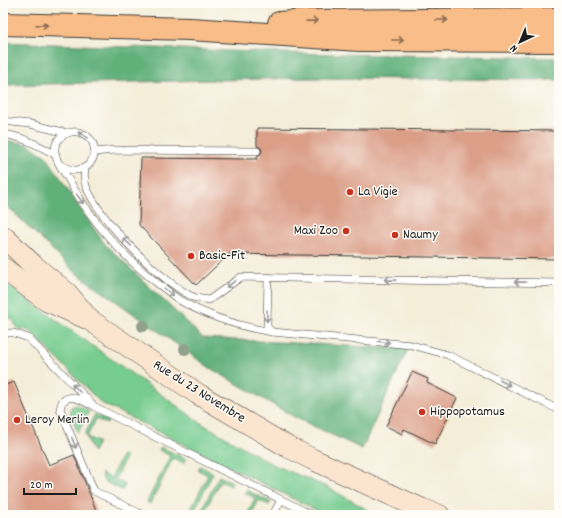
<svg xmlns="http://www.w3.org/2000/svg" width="562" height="518" font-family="Dekko,sans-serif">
<rect width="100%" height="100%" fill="#fdfcf7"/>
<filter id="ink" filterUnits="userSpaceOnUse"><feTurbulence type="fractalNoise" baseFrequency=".025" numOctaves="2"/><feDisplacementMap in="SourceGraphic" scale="8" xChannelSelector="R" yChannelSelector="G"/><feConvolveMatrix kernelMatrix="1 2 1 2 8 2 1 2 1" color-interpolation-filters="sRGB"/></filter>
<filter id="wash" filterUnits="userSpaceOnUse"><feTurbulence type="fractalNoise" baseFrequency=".012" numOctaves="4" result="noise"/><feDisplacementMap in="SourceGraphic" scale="16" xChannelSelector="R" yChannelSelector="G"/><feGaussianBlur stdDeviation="0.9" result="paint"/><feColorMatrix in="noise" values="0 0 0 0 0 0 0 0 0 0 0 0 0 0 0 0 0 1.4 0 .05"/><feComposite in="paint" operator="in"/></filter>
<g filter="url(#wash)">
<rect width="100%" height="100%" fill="#f4edd8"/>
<g fill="#77cc90" stroke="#4a7456">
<polygon points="3,282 201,423 272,464 327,487 377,515 326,515 101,403 30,331 17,328 12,318 3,321"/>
<polygon points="76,405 89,411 78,433 70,412 71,407"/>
<polygon points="95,414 108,421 107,424 96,419 87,437 98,442 93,452 85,434"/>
<polygon points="161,447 186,459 184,463 173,458 150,504 147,502 170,456 159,450"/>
<polygon points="122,455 126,456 115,479 125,485 122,490 104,481 101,473 111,478"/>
<polygon points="200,466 213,473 192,515 188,515 208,475 198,470"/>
<polygon points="219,476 232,482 231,486 220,481 203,515 199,515"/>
<polygon points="246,490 271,502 269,505 259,500 251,515 247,515 255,498 245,493"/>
</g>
<g fill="#61b07a" stroke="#3e664b">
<polygon points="3,42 281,53 559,58 559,80 306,78 3,85"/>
<polygon points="3,140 28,144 47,157 83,213 105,244 203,338 408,349 362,449 296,418 210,368 76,273 3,202"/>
</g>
<g id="blocks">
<g fill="#db9e87">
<polygon points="257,128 559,131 559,259 229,254 196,285 139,225 141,158 257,159 257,156 260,155 262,151 261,148 257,146"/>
<polygon points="412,372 428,379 427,383 457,398 435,444 404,429 402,434 386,426"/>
<polygon points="14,382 49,465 74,455 98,515 3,515 3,386"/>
</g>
</g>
</g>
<g filter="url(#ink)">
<use href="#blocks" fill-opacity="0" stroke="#3c3b38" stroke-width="1"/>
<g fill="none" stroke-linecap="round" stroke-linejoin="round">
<defs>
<g id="lane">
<polyline points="3,121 30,124 67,133"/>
<path d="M3,134C23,137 39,145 56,155"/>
<polyline points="94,152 115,150 257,151"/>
<path d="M61,165C86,182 106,151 87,136C76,128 61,132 56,144C51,157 64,171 70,182C92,222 125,259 161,286C168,291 174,297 181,301C209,317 241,327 272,332"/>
<path d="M85,168C84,174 84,180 86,186C100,221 158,278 191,296C196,299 204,299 209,300L241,277L559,283"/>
<polyline points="268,277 267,327 272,332 412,345 448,355 559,410"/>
<polyline points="3,333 14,333 28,338 95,407 312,515"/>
<path d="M89,404C80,400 71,393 62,402L60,409L94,491L143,515"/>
<polyline points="273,515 281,500"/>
</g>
<g id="secondary">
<polyline points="3,236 34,266 67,293 87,317"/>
<polyline points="3,268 47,301 90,320 198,394 288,447 312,459 422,509 439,515"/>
</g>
<g id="highway">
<polyline points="279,23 307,21 559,19"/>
<polyline points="3,24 190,29 359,40 559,41"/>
</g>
</defs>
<use href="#lane" stroke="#3c3b38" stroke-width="8"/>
<use href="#secondary" stroke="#3c3b38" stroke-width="22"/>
<use href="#highway" stroke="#3c3b38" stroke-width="24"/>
<use href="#lane" stroke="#fff" stroke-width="7"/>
<use href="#secondary" stroke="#fce5cf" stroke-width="21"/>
<use href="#highway" stroke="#f8bd88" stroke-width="22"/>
</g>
<g fill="#91a18a">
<circle cx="143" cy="326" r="6"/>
<circle cx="185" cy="349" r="6"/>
</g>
<defs><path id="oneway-shaft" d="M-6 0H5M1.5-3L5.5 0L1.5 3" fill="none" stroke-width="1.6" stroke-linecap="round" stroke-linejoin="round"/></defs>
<g stroke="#8a6c52">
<use href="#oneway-shaft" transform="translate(442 20)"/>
<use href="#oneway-shaft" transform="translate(312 21) rotate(-1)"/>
<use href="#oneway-shaft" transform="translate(42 25) rotate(2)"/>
<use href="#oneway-shaft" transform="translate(398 40)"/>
</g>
<g stroke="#999">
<use href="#oneway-shaft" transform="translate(83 135) rotate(-151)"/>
<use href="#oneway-shaft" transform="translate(80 199) rotate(54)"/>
<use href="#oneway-shaft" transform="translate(127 242) rotate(-136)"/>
<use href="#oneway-shaft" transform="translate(390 280) rotate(-179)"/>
<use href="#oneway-shaft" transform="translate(520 282) rotate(-179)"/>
<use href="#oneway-shaft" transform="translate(231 284) rotate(143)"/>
<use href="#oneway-shaft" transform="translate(169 292) rotate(37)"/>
<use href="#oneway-shaft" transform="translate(267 316) rotate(91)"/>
<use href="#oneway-shaft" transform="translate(384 342) rotate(5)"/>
<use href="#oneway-shaft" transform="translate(505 383) rotate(27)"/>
<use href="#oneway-shaft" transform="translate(76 388) rotate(-134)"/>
<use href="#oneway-shaft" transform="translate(74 443) rotate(68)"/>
</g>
</g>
<g fill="#c8321e" stroke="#fdfcf7" stroke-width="1.5">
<circle cx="350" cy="192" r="4"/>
<circle cx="346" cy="231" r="4"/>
<circle cx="395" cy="235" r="4"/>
<circle cx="191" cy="256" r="4"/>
<circle cx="422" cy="412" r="4"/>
<circle cx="17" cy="420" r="4"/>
</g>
<g text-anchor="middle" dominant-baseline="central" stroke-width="3" stroke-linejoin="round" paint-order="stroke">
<g font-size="14" fill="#1c1c1c" stroke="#fdfcf7" text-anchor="start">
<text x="358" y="192">La Vigie</text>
<text x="338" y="231" text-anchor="end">Maxi Zoo</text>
<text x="403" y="235">Naumy</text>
<text x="199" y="256">Basic-Fit</text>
<text x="430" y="412">Hippopotamus</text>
<text x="25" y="420">Leroy Merlin</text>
</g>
<g font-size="14" fill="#1c1c1c" stroke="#fdfcf7">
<text transform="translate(199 392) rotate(32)">Rue du 23 Novembre</text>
</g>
</g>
<rect width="562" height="518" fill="none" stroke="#fdfcf7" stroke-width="16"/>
<g transform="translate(520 42) rotate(224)" stroke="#fdfcf7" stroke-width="3" paint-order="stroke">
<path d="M0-3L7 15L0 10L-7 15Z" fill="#1c1c1c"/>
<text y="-6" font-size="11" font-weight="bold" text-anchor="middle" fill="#1c1c1c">N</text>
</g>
<path d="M24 488v6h52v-6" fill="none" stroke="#1c1c1c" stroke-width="2"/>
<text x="30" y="488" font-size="12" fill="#1c1c1c" stroke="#fdfcf7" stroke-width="3" paint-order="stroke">20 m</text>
</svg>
